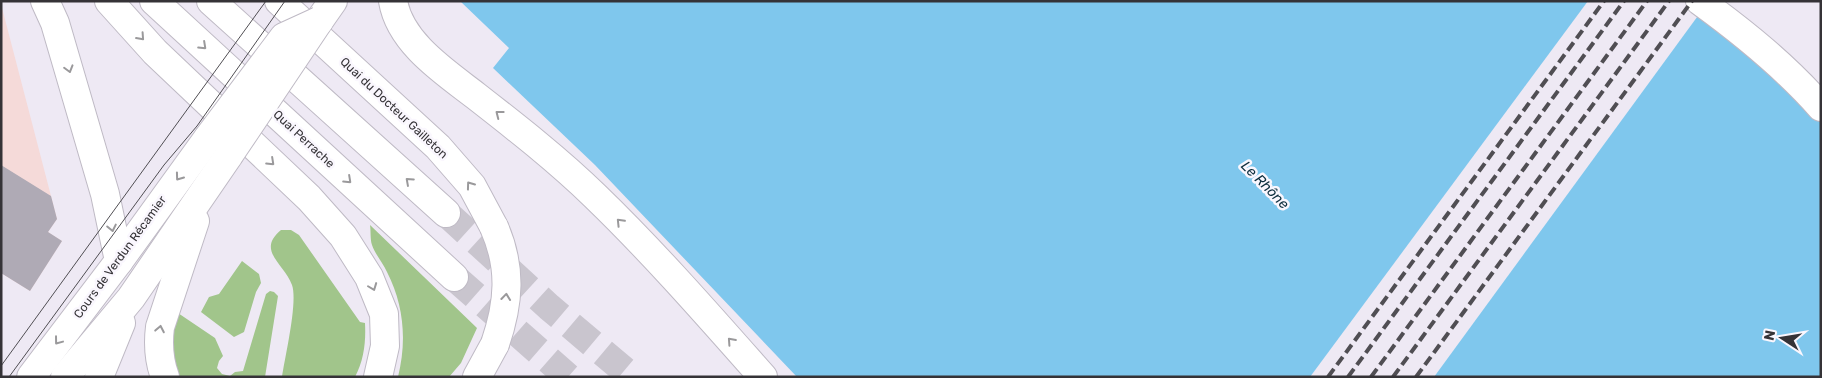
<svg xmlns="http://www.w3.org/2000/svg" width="1822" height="378" font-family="Rubik,sans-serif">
<rect width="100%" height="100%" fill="#eee9f4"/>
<polygon fill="#f5dad9" points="1,4 57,219 48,232 62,241 30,291 1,273"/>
<g fill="#a1c58b">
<path d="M370,225L477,328L461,363L449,377H398C407,341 404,305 387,272C383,263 375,254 372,245C370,239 371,231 370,225Z"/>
<path d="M281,230H291L299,235L360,322L365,323C366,342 364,360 355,377H282C285,356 298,302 292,285C284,263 256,251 281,230Z"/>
<polygon points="242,261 259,274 261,283 256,292 244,332 234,337 201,312 209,297 219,294"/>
<polygon points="270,291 274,292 278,296 265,377 179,377 171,347 175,311 215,338 223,356 219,361 217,368 222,374 230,376 235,372 243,371 266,294"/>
</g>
<polygon fill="#7fc7ed" points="460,1 1680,1 1768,70 1821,123 1821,377 797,377 595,165 493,68 509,48"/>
<polygon fill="#eee9f4" points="1588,1 1684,1 1700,13 1434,377 1310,377"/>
<polygon fill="#afaab5" points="1,165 51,196 57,219 48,232 62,241 30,291 1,273"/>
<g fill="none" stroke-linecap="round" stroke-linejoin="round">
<polyline stroke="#c9c5ce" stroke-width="28" stroke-dasharray="28 14" stroke-linecap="butt" points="454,277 568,377"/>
<polyline stroke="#c9c5ce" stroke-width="28" stroke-dasharray="28 14" stroke-linecap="butt" points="446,213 549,307 632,377"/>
<defs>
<g id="street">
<polyline points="45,1 55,23 105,194 119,261"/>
<path d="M1700,1C1744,33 1785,66 1821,107"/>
<polyline points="31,377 119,261 208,138"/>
</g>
<g id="primary">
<polyline points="109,1 155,52 309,198 343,236 369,277 384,314 385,346 378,377"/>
<polyline points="154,1 454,277"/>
<polyline points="279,1 438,147 472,186 494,227"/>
<polyline points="319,21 333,1"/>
<polyline points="65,377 131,298 229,155"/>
<polyline points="99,377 121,323"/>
<path d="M165,377C159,361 158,343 160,327L195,221"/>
<polyline points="477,377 495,344"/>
</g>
<g id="highway">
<polyline points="211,1 446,213"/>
<path d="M393,1C400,43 445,72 476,96C517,128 558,160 595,196C654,253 709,316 763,377"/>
</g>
</defs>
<use href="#street" stroke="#bfbac5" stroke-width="30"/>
<use href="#primary" stroke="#bfbac5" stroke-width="30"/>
<use href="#highway" stroke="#bfbac5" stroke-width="30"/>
<use href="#street" stroke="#fff" stroke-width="28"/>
<use href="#primary" stroke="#fff" stroke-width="28"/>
<use href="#highway" stroke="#fff" stroke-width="28"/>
<g stroke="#504e53" stroke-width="1">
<polyline points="1,366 266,1"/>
<polyline points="9,377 164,165 197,126 285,1"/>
</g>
<g stroke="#504e53" stroke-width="4" stroke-dasharray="10 5" stroke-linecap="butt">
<polyline points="1328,377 1604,1"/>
<polyline points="1348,377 1624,1"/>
<polyline points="1371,377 1647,1"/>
<polyline points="1393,377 1669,1"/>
<polyline points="1416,377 1692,1"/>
</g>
<defs>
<polyline id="street-bridge" points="208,138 284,37 319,21"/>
<g id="primary-bridge">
<polyline points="229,155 319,21"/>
<path d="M494,227C512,268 509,303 495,344"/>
</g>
</defs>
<use href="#street-bridge" stroke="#bfbac5" stroke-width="30" stroke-linecap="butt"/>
<use href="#primary-bridge" stroke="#bfbac5" stroke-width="30" stroke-linecap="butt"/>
<use href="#street-bridge" stroke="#fff" stroke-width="28"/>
<use href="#primary-bridge" stroke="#fff" stroke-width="28"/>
</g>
<defs><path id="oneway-chevron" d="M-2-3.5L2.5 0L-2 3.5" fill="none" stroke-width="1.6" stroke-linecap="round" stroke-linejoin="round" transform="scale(1.25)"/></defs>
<g stroke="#9a999b">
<use href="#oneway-chevron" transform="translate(141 37) rotate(48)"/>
<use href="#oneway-chevron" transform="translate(203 46) rotate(43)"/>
<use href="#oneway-chevron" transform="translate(69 69) rotate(74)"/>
<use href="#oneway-chevron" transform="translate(499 114) rotate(-142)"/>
<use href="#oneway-chevron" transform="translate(271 162) rotate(43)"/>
<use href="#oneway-chevron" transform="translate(179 177) rotate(126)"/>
<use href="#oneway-chevron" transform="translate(348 180) rotate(43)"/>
<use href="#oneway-chevron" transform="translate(409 181) rotate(-138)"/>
<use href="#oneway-chevron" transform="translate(470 185) rotate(-126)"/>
<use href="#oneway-chevron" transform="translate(620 222) rotate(-134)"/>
<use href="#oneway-chevron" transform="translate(112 228) rotate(78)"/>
<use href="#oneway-chevron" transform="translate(373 287) rotate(69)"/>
<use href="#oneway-chevron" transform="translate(506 297) rotate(-84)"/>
<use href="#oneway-chevron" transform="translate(160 329) rotate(-79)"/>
<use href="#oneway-chevron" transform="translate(58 341) rotate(127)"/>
<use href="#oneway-chevron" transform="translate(731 341) rotate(-132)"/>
</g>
<g text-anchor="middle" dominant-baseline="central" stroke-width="5" stroke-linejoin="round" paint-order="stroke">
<g font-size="12" fill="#353337" stroke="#faf7fe">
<text transform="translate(394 108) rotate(43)">Quai du Docteur Gailleton</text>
<text transform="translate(304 139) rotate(43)">Quai Perrache</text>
<text transform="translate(120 257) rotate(-54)">Cours de Verdun Récamier</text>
</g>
<g font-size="14" font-style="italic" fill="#0c2e3e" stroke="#faf7fe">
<text transform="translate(1265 185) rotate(45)">Le Rhône</text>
</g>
</g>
<rect width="1822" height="378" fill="none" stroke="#353337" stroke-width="5"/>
<g transform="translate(1782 338) rotate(282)" stroke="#faf7fe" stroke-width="4" paint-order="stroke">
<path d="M0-4L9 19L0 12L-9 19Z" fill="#353337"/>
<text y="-8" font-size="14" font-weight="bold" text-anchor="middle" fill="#353337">N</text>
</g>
</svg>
